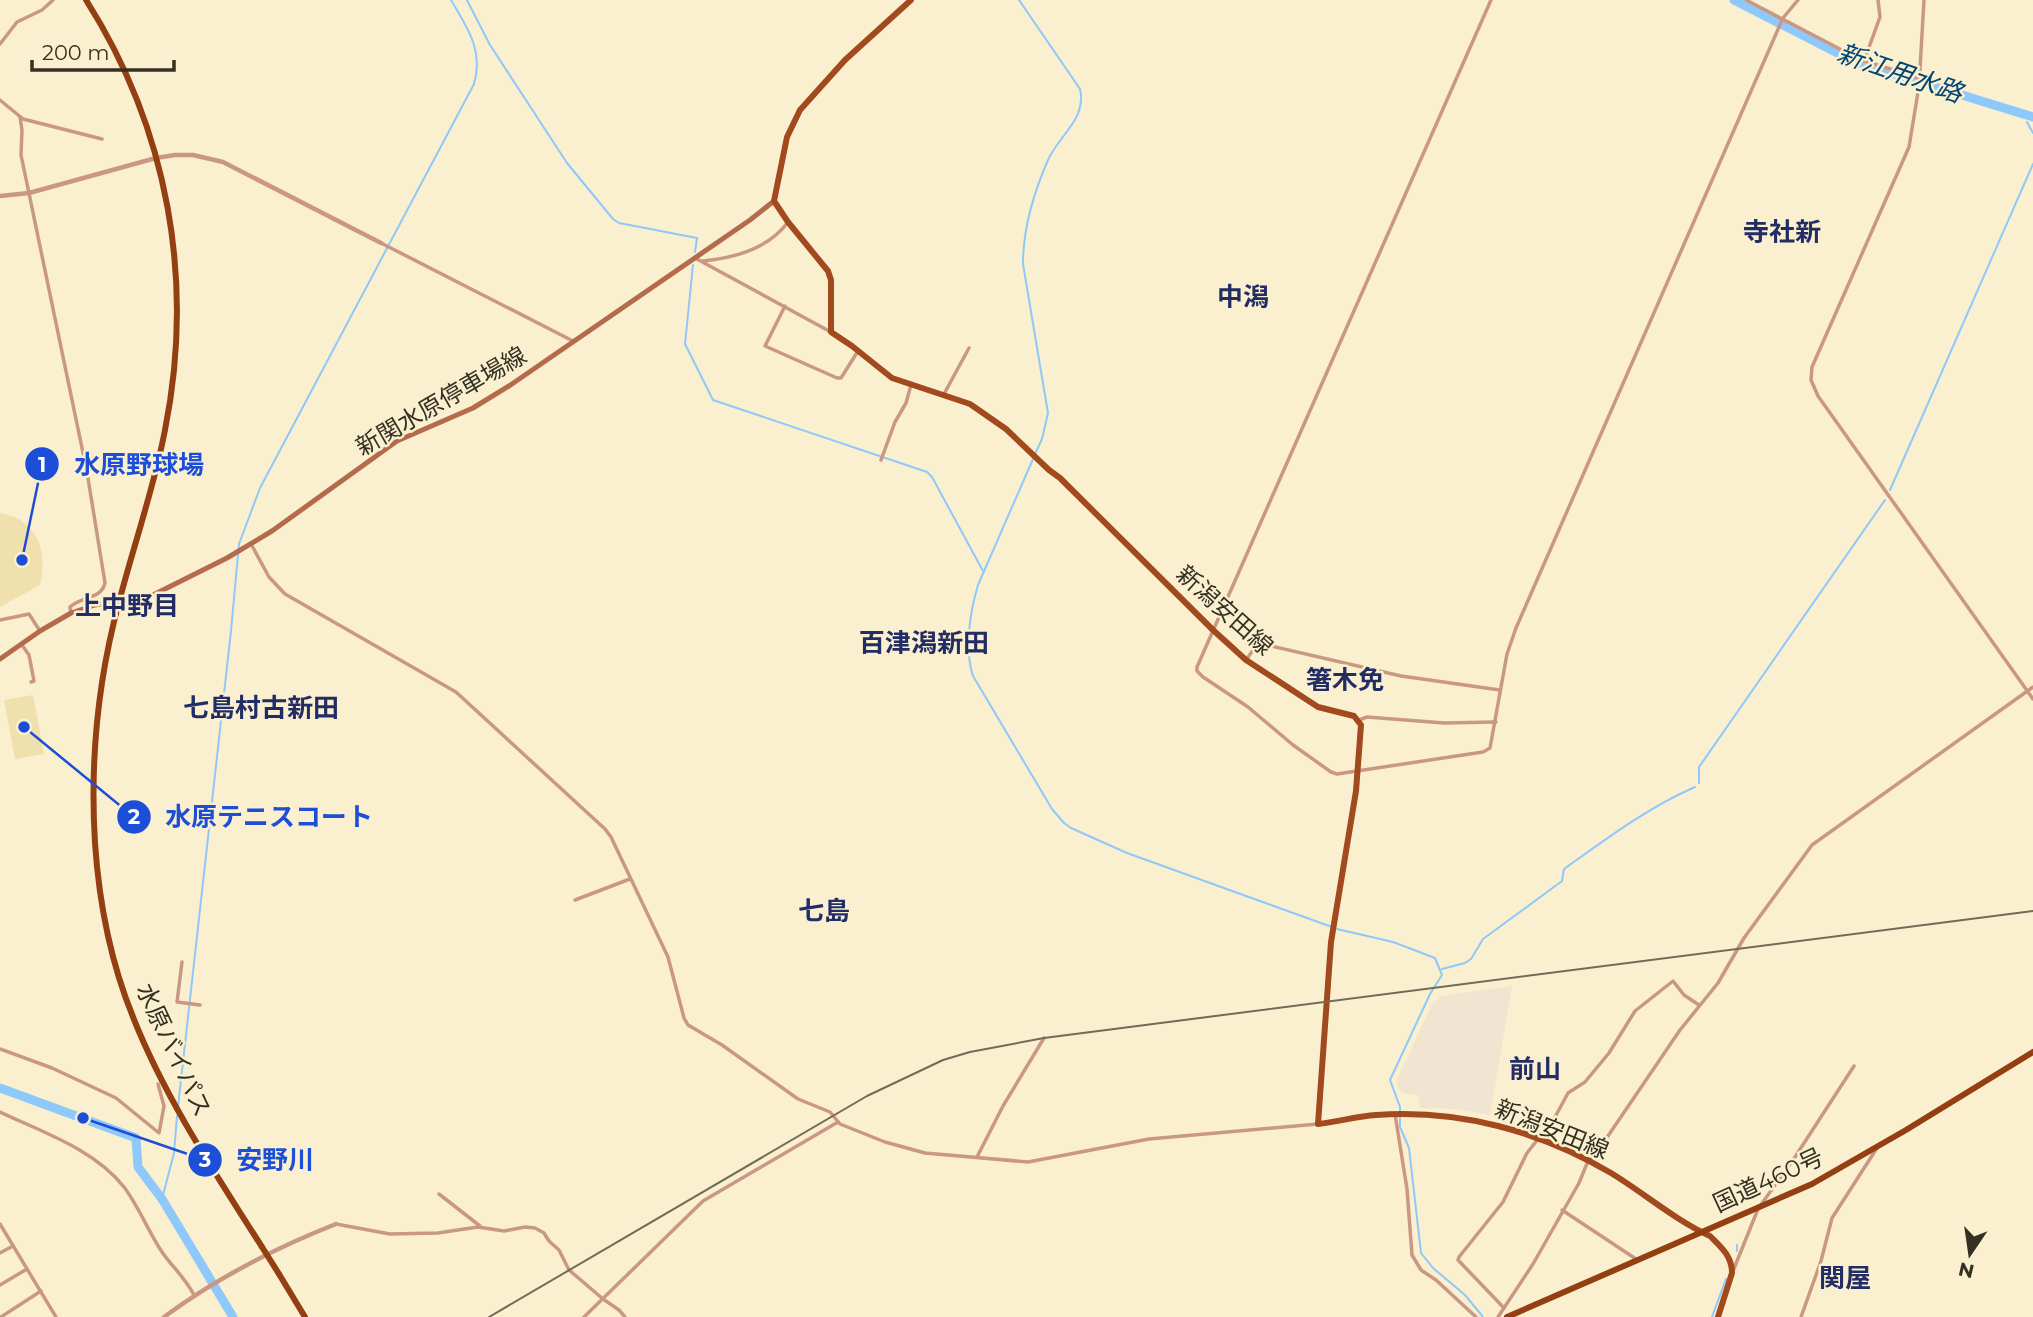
<svg xmlns="http://www.w3.org/2000/svg" width="2033" height="1317" font-family="Montserrat,'Noto Sans JP',sans-serif">
<rect width="100%" height="100%" fill="#faf0cf"/>
<polygon fill="#f1e4d1" points="1512,986 1490,1115 1456,1109 1420,1108 1418,1095 1402,1093 1397,1086 1398,1078 1431,1006 1441,996"/>
<g fill="#efe0ad">
<path d="M0,513C38,520 48,551 40,585L0,607Z"/>
<polygon points="33,695 44,754 15,759 4,700"/>
</g>
<g fill="none" stroke-linecap="round" stroke-linejoin="round">
<g stroke="#8fc8fa" stroke-width="2">
<polyline points="467,0 490,45 567,163 613,219 619,223 697,238 695,252"/>
<path d="M1019,0L1080,89C1087,119 1059,135 1048,160C1034,192 1023,229 1023,264L1048,413L1042,439L1035,454"/>
<polyline points="2027,122 2033,133"/>
<polyline points="693,265 685,344 713,400 927,472 932,477 983,571"/>
<path d="M1033,459L978,585C970,612 964,649 973,676L1052,809L1064,823L1071,828L1127,853L1332,927"/>
<polyline points="1890,490 2033,164"/>
<polyline points="1699,783 1699,767 1885,500"/>
<polyline points="1337,929 1393,942 1435,958 1442,975 1430,994 1390,1080 1400,1107 1400,1127 1409,1148 1421,1253 1433,1268 1465,1295 1483,1317"/>
<path d="M1442,969L1465,963L1471,959L1483,939L1562,881L1564,869C1606,839 1647,808 1695,787"/>
<path d="M178,1107L231,631L239,544L260,488L474,84C484,51 467,27 451,0"/>
<polyline points="162,1199 174,1153 177,1116"/>
<polyline points="1737,1251 1737,1245"/>
<polyline points="1712,1317 1726,1279"/>
</g>
<g stroke="#8fc8fa" stroke-width="9">
<polyline points="1734,0 1855,62 2033,117"/>
<polyline points="0,1088 136,1138 138,1167 162,1199 233,1317"/>
</g>
<g stroke="#ca9882" stroke-width="3.5">
<polyline points="1491,0 1197,667 1197,671 1203,677 1248,707 1293,745 1331,772 1337,774 1483,752 1490,748 1507,654 1516,628 1783,18 1798,0"/>
<polyline points="1746,0 1859,59 1919,78"/>
<polyline points="1924,0 1919,86 1909,147 1812,367 1811,380 1818,396 2033,699"/>
<polyline points="0,44 17,22 42,10 53,0"/>
<polyline points="1864,61 1880,17 1878,0"/>
<polyline points="0,100 23,119 102,139"/>
<path d="M20,117L22,130L21,155L87,472L105,583C101,600 81,596 70,607L71,613"/>
<polyline points="381,243 573,341"/>
<polyline points="695,258 829,331"/>
<path d="M703,261C734,258 769,248 788,222"/>
<polyline points="785,306 765,346 837,378 841,378 858,351"/>
<polyline points="944,394 969,348"/>
<polyline points="881,460 895,422 906,403 911,385"/>
<polyline points="251,544 269,577 285,594 456,692 605,829 611,837 668,957 684,1018 688,1025 722,1045 798,1099 830,1112 840,1124 885,1142 925,1153 1028,1162 1149,1139 1318,1124"/>
<polyline points="0,620 29,614 40,631"/>
<polyline points="22,645 29,655 34,681 31,682"/>
<polyline points="1246,660 1258,643 1401,676 1500,690"/>
<polyline points="1359,720 1367,717 1444,723 1496,722"/>
<polyline points="575,900 630,879"/>
<polyline points="182,962 177,1002 200,1005"/>
<polyline points="0,1049 52,1068 116,1098 159,1133 164,1106 158,1084"/>
<path d="M0,1112C42,1132 94,1149 124,1187C139,1207 148,1231 162,1252C173,1268 184,1276 194,1295"/>
<polyline points="1395,1114 1407,1189 1412,1255 1421,1270 1436,1280 1476,1317"/>
<polyline points="977,1157 1003,1106 1044,1038"/>
<polyline points="439,1194 480,1226"/>
<polyline points="1562,1210 1636,1259"/>
<polyline points="0,1224 56,1317"/>
<polyline points="336,1224 390,1234 438,1233 478,1227 504,1231 525,1227 535,1228 544,1233 549,1241 559,1250 569,1270 603,1299 619,1310 625,1317"/>
<polyline points="0,1253 13,1246"/>
<polyline points="1733,1271 1758,1209 1795,1157 1854,1066"/>
<polyline points="0,1285 27,1269"/>
<polyline points="1504,1308 1458,1260 1459,1257 1503,1202 1527,1153 1554,1119 1568,1093 1585,1082 1609,1053 1635,1011 1673,981 1684,995 1699,1005"/>
<polyline points="1,1317 41,1291"/>
<polyline points="584,1317 703,1201 838,1122"/>
<polyline points="1498,1317 1533,1264 1579,1183 1588,1161 1593,1158 1680,1030 1718,983 1744,938 1812,845 2033,687"/>
<polyline points="1801,1317 1821,1261 1832,1218 1877,1148"/>
</g>
<g stroke="#ca9882" stroke-width="4.5">
<polyline points="0,196 29,193 156,158 175,155 193,155 223,162 381,243"/>
<path d="M164,1317C217,1278 275,1248 336,1224"/>
</g>
<polyline stroke="#b46b4b" stroke-width="5" points="0,659 40,631 71,613 95,605 151,596 227,558 272,531 397,441 473,408 509,386 750,220 774,201"/>
<path stroke="#a2491d" stroke-width="6" d="M911,0L845,60L800,110L787,137L774,201L788,222L828,271L831,280V332L852,346L892,378L970,404L1006,429L1049,470L1060,478L1213,630L1246,660L1318,707L1354,716L1361,725L1356,791L1331,942L1318,1124C1338,1122 1357,1116 1376,1115C1459,1109 1540,1131 1611,1173C1644,1193 1675,1220 1710,1236C1721,1247 1732,1256 1732,1273L1718,1317"/>
<g stroke="#943f12" stroke-width="6">
<path d="M86,0C168,129 195,280 165,430C154,488 134,544 119,602C98,680 90,763 95,843C99,902 111,963 133,1017C165,1098 215,1173 262,1247"/>
<polyline points="279,1274 305,1317"/>
<polyline points="1507,1317 1812,1184 1906,1130 2033,1052"/>
</g>
<polyline stroke="#716c59" stroke-width="2" points="489,1317 867,1096 943,1060 970,1052 1044,1038 2033,911"/>
<polyline stroke="#943f12" stroke-width="6" points="262,1247 279,1274"/>
</g>
<g text-anchor="middle" dominant-baseline="central" stroke-width="5" stroke-linejoin="round" paint-order="stroke">
<g font-size="24" fill="#343124" stroke="#faf0cf">
<text transform="translate(441 401) rotate(-30)">新関水原停車場線</text>
<text transform="translate(1225 610) rotate(42)">新潟安田線</text>
<text transform="translate(174 1050) rotate(65)">水原バイパス</text>
<text transform="translate(1552 1129) rotate(22)">新潟安田線</text>
<text transform="translate(1768 1180) rotate(-25)">国道460号</text>
</g>
<g font-size="26" font-style="italic" fill="#004673" stroke="#faf0cf">
<text transform="translate(1900 73) rotate(19)">新江用水路</text>
</g>
<g font-size="26" font-weight="bold" fill="#222c65" stroke="#faf0cf">
<text x="1782" y="232">寺社新</text>
<text x="1243" y="297">中潟</text>
<text x="127" y="606">上中野目</text>
<text x="924" y="643">百津潟新田</text>
<text x="1345" y="680">箸木免</text>
<text x="261" y="708">七島村古新田</text>
<text x="824" y="911">七島</text>
<text x="1535" y="1069">前山</text>
<text x="1845" y="1278">関屋</text>
</g>
</g>
<path fill="none" stroke="#1d4ed8" stroke-width="2.5" d="M22 560L42 464M24 727L134 817M83 1118L205 1160"/>
<g fill="#1d4ed8" stroke="#faf0cf" stroke-width="2.5">
<circle cx="22" cy="560" r="7"/>
<circle cx="24" cy="727" r="7"/>
<circle cx="83" cy="1118" r="7"/>
<circle cx="42" cy="464" r="18"/>
<circle cx="134" cy="817" r="18"/>
<circle cx="205" cy="1160" r="18"/>
</g>
<g font-size="21" text-anchor="middle" font-weight="bold" fill="#fff">
<text x="42" y="472">1</text>
<text x="134" y="824">2</text>
<text x="205" y="1167">3</text>
</g>
<g font-size="26" text-anchor="middle" font-weight="bold" fill="#1d4ed8" stroke="#faf0cf" stroke-width="5" stroke-linejoin="round" paint-order="stroke">
<text x="139" y="474">水原野球場</text>
<text x="269" y="826">水原テニスコート</text>
<text x="275" y="1169">安野川</text>
</g>
<g transform="translate(1970 1254) rotate(193)" stroke="#faf0cf" stroke-width="5" paint-order="stroke">
<path d="M0-5L12 26L0 18L-12 26Z" fill="#343124"/>
<text y="-10" font-size="19" font-weight="bold" text-anchor="middle" fill="#343124">N</text>
</g>
<path d="M32 60v10h142v-10" fill="none" stroke="#343124" stroke-width="3.5"/>
<text x="42" y="60" font-size="21" fill="#343124" stroke="#faf0cf" stroke-width="5" paint-order="stroke">200 m</text>
</svg>
